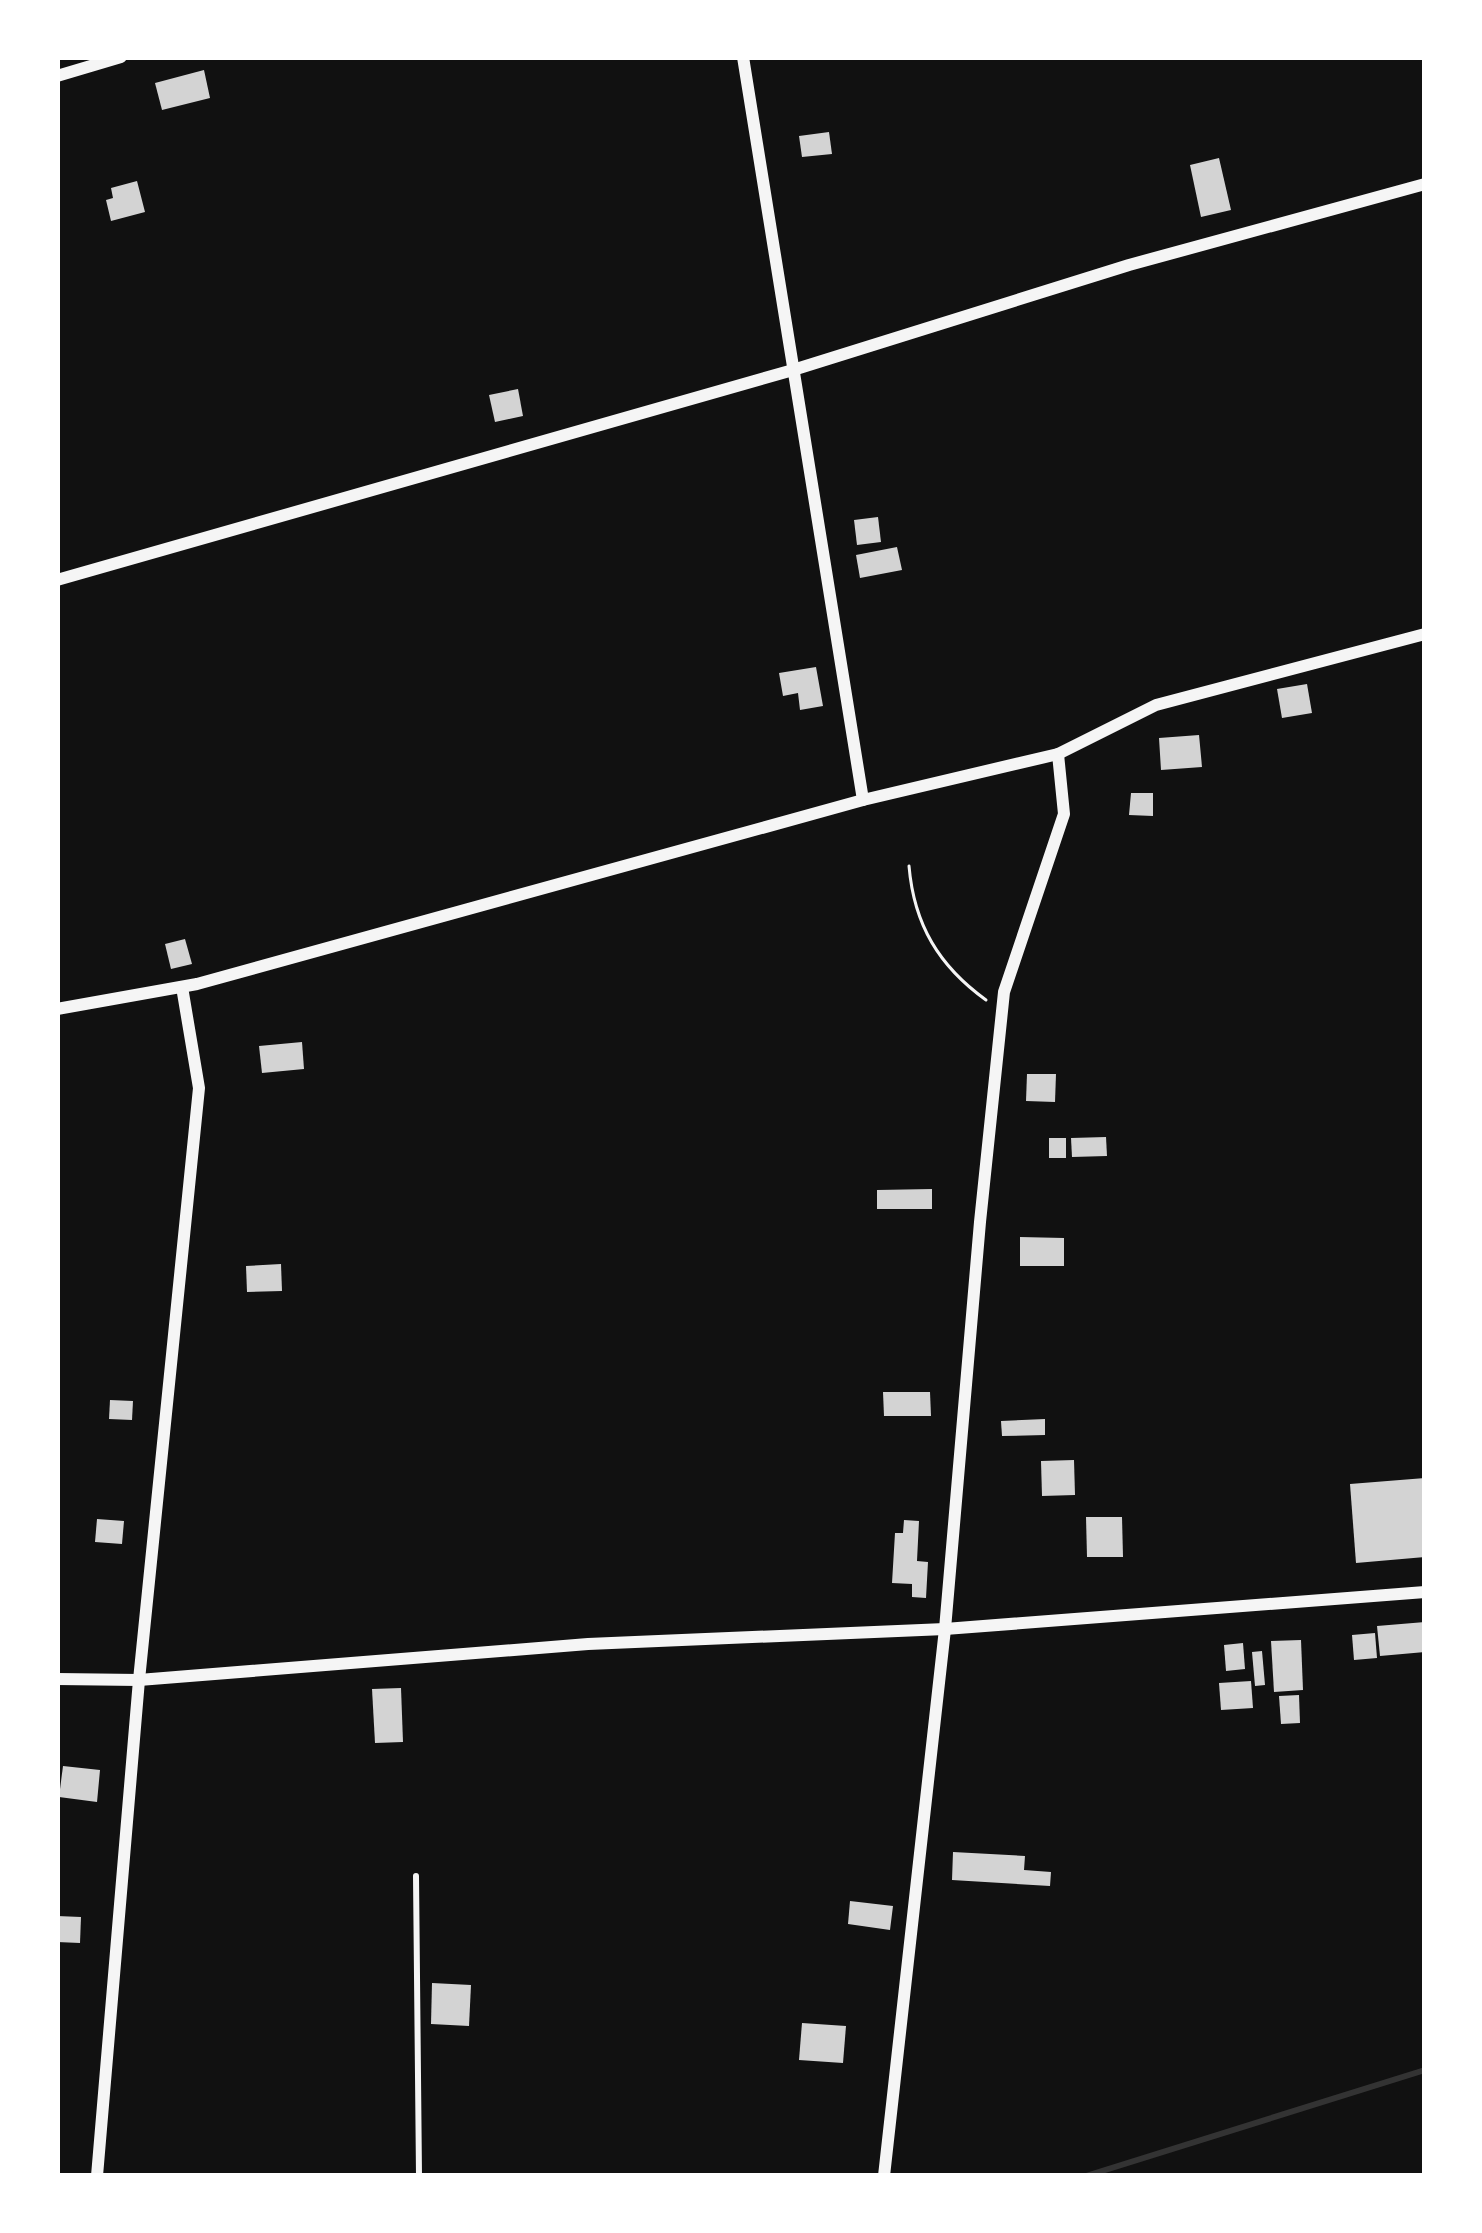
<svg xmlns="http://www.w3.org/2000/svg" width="1482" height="2233" font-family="Raleway,sans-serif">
<rect width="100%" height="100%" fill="#111"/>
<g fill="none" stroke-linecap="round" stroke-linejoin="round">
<polyline stroke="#333" stroke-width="6" points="1086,2176 1425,2070"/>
</g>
<g fill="#d3d3d3">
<polygon points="204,70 210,98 162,110 155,83"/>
<polygon points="829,132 832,154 802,157 799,136"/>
<polygon points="1219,158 1231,210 1201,217 1190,165"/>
<polygon points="137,181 145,212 111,221 106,200 113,198 111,188"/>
<polygon points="518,389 523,416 495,422 489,395"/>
<polygon points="878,517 881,542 857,545 854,520"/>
<polygon points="897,547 902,570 860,578 856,555"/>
<polygon points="816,667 823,706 800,710 798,693 783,696 779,673"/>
<polygon points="1307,684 1312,713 1282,718 1277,689"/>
<polygon points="1199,735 1202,767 1161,770 1159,738"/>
<polygon points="1131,793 1153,793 1153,816 1129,815"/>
<polygon points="185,939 192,964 171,969 165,944"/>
<polygon points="302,1042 304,1069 262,1073 259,1046"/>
<polygon points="1027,1074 1056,1074 1055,1102 1026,1101"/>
<polygon points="1106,1137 1107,1156 1072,1157 1071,1138"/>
<rect x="1049" y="1138" width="17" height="20"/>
<polygon points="932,1189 932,1209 877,1209 877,1190"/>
<polygon points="1020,1237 1064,1238 1064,1266 1020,1266"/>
<polygon points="281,1264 282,1291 247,1292 246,1266"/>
<polygon points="883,1392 930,1392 931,1416 884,1416"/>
<polygon points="110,1400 133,1401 132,1420 109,1419"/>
<polygon points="1045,1419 1045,1435 1002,1436 1001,1421"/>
<polygon points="1074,1460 1075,1495 1042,1496 1041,1461"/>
<polygon points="1425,1478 1425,1557 1356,1563 1350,1484"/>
<polygon points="1086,1517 1122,1517 1123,1557 1087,1557"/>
<polygon points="97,1519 124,1521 122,1544 95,1542"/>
<polygon points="904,1520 919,1521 917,1561 928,1562 926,1598 912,1597 912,1584 892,1583 895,1533 903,1533"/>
<polygon points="1425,1622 1425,1652 1380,1656 1377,1626"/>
<polygon points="1375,1633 1377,1658 1354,1660 1352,1635"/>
<polygon points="1301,1640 1303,1690 1274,1692 1271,1641"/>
<polygon points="1243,1643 1245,1669 1226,1671 1224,1645"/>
<polygon points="1262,1651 1265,1685 1255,1686 1252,1652"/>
<polygon points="1251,1681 1253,1708 1221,1710 1219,1683"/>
<polygon points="401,1688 403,1742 375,1743 372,1689"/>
<polygon points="1299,1695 1300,1723 1281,1724 1279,1696"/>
<polygon points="63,1766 100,1770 97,1802 59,1797"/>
<polygon points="953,1852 1025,1856 1024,1870 1051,1872 1050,1886 952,1880"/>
<polygon points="850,1901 893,1906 890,1930 848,1924"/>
<polygon points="57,1916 81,1917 80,1943 57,1942"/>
<polygon points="432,1983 471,1985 469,2026 431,2024"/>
<polygon points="802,2023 846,2026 843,2063 799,2060"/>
</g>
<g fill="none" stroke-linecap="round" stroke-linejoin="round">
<path stroke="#f5f5f5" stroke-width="3" d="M909,866C914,925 939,966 986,1000"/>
<polyline stroke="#f5f5f5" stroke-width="6" points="416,1876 419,2176"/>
<g stroke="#f5f5f5" stroke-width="12">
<polyline points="743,57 863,800"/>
<polyline points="57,76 121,57"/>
<polyline points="57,580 793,370 1129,265 1425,184"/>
<polyline points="57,1009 197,984 863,800 1058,754 1156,705 1425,634"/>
<polyline points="57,1679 139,1680 588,1644 945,1629 1425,1592"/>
<polyline points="97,2176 139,1680 199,1088 182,987"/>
<polyline points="884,2176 945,1629 980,1222 1004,992 1064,814 1058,754"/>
</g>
</g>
<rect width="1482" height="2233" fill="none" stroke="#ffffff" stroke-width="120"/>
</svg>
